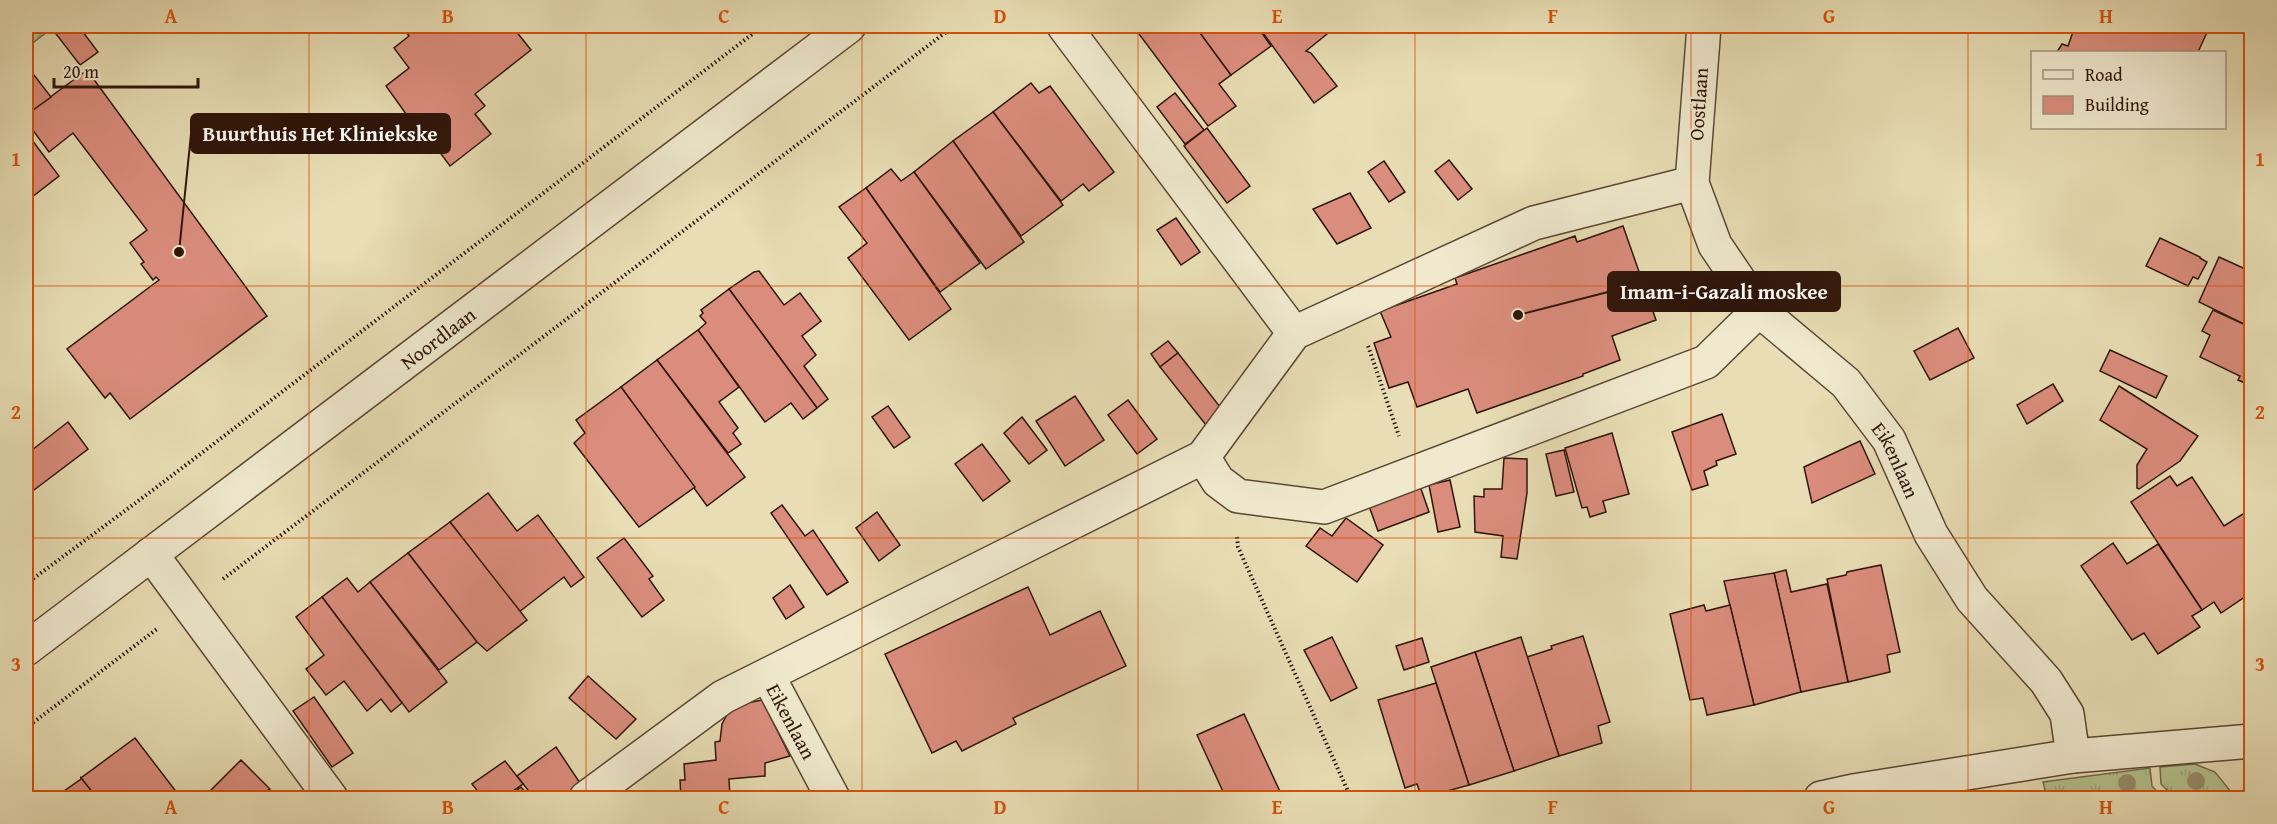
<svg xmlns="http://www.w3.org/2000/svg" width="2277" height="824" font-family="'Gentium Book Plus',serif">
<defs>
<pattern id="grass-tufts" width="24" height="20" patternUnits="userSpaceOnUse" patternTransform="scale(1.5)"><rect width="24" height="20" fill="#b6c18d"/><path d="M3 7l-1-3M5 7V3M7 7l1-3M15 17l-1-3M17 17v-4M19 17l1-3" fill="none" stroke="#9da578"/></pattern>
<pattern id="forest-firs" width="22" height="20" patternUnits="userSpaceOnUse" patternTransform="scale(1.5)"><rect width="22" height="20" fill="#b6c18d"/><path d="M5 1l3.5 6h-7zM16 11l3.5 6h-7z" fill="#9da578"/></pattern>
</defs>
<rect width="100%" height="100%" fill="#e8ddb4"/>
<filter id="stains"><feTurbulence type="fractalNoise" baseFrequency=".00333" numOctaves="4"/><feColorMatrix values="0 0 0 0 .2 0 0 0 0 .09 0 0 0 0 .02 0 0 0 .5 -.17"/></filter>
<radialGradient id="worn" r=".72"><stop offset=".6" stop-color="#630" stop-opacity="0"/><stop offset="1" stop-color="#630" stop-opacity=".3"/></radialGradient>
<g fill="url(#grass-tufts)" stroke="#726b4c" stroke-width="1.5">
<polygon points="2195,764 2215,772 2236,798 2175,798 2161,784 2160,767"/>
<polygon points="2150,768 2152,786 2163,798 2154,798 2152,796 2134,798 2047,798 2043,782"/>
</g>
<polygon fill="url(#forest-firs)" stroke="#726b4c" stroke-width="1.5" points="26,26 55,26 26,48"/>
<g fill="#db8d7d" stroke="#2e150a" stroke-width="1.5">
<polygon points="58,26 82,26 80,28 98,52 80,65 53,30"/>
<polygon points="412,26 504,26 509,32 515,30 531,50 475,94 485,106 475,114 491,134 450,166 430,139 426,142 386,86 409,68 394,48 409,36 405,31"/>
<polygon points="1133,26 1195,26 1231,75 1219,84 1236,106 1208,126"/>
<polygon points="1195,26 1257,26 1271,46 1231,75"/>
<polygon points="1258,26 1322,26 1328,32 1327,34 1306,51 1311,53 1337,86 1314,103"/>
<polygon points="2075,26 2210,26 2198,52 2057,52 2062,44 2068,46"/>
<polygon points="87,70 267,316 130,419 110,393 105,398 67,349 159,280 156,277 153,280 141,264 144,262 130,243 147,230 73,133 49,152 26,121 26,115"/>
<polygon points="34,75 51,97 26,115 26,82"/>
<polygon points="1031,83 1039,93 1050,86 1114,172 1089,191 1083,184 1061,201 993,112"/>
<polygon points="1175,93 1204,130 1185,144 1157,107"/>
<polygon points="993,112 1063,205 1021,236 953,141"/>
<polygon points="1207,128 1250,186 1227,203 1184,146"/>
<polygon points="26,132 59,176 32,197 29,194 26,197"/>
<polygon points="953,141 1024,242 986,269 914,172"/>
<polygon points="1449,160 1472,189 1458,200 1435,171"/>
<polygon points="1384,161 1405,192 1389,202 1368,172"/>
<polygon points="891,169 901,181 914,172 980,263 940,292 866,188"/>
<polygon points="866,188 951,309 909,340 848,258 867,243 839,207"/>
<polygon points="1350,193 1371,228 1337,244 1313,209"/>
<polygon points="1176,218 1200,252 1181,265 1157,230"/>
<polygon points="1623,226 1656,320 1612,336 1620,360 1583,374 1583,376 1477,413 1468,389 1417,407 1408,382 1389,388 1374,343 1391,337 1380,311 1457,284 1455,278 1575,236 1577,242"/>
<polygon points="2160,238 2200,257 2200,258 2207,262 2198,279 2193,277 2188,286 2146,266"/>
<polygon points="2219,257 2252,272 2252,328 2199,302"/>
<polygon points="759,271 784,305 800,293 821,321 802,336 816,355 804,366 828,399 817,408 729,289 754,272"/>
<polygon points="729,289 817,408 803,419 791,403 765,422 698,330 706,323 700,316 703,313 701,310"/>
<polygon points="2213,310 2252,328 2252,386 2238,380 2240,376 2200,357 2210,335 2202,331"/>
<polygon points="1958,328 1974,358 1930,380 1914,351"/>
<polygon points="698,330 739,387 719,402 738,428 733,433 741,444 728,453 657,360"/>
<polygon points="1168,341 1178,353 1160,367 1151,354"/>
<polygon points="2110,350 2167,376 2156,398 2100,371"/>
<polygon points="1178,353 1224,412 1206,425 1160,367"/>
<polygon points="657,360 745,477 707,506 621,387"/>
<polygon points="2053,384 2063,401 2027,424 2017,405"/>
<polygon points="2119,386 2198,436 2180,461 2139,489 2137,488 2137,465 2147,449 2100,420"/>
<polygon points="621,387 695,487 639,527 574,443 585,433 576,420"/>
<polygon points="1075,396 1104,440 1065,466 1036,421"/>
<polygon points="1128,400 1157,439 1137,454 1108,415"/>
<polygon points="888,406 910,437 894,448 872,417"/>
<polygon points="1722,414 1736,454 1716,461 1717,465 1704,471 1708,485 1692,490 1672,432"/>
<polygon points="1022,417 1047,450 1029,464 1004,433"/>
<polygon points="68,422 88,449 26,496 26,441 32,450"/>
<polygon points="1612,433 1629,494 1603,501 1606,512 1590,517 1587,507 1582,508 1565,448"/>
<polygon points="1860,441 1875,474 1812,503 1804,467"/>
<polygon points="982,444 1010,481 983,501 955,464"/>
<polygon points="1564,450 1574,492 1556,496 1546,454"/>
<polygon points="1504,458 1527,459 1527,493 1517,559 1501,557 1503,536 1475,532 1474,496 1484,497 1484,489 1502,489"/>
<polygon points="2170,476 2177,486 2192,477 2224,526 2246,512 2252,514 2252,592 2221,613 2214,602 2202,610 2131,502"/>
<polygon points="1450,480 1460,527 1438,532 1429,485"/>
<polygon points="1420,486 1429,512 1378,531 1369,506"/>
<polygon points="488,493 517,531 538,515 584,577 571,587 564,577 519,612 450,522"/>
<polygon points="782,505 805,536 813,530 848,582 827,595 771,513"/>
<polygon points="877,512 900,545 879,561 856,528"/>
<polygon points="1346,518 1383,545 1357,582 1306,546 1320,528 1332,536"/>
<polygon points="450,522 527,620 487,651 477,642 408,553"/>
<polygon points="624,538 653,576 649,579 664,600 642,617 597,558"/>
<polygon points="2113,543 2127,564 2158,544 2202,610 2192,616 2200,627 2158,654 2144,633 2132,640 2081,566"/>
<polygon points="408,553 477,642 439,670 370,582"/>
<polygon points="1881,565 1900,652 1887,655 1890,672 1848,682 1827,579 1846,575 1847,572"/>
<polygon points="1786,570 1791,592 1827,584 1848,682 1801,692 1774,573"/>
<polygon points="1774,573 1801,692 1754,705 1724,581"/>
<polygon points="347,578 358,592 370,582 447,682 409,712 322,597"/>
<polygon points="790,585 804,607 786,619 773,598"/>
<polygon points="1028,587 1050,635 1100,611 1126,666 1013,718 1016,724 962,751 956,741 932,753 885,654"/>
<polygon points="322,597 402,703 391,712 381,699 367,711 344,681 326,695 306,669 324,655 296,617"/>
<polygon points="1704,605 1706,611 1730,605 1754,705 1707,715 1703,698 1690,700 1670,614"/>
<polygon points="1583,636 1610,722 1598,726 1602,743 1559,756 1527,657 1552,649 1551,646"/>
<polygon points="1332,637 1357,688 1331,701 1304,650"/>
<polygon points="1521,637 1559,756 1514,771 1475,652"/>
<polygon points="1422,638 1429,662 1404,670 1396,646"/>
<polygon points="1475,652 1514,771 1469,785 1431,667"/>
<polygon points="588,676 636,719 616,739 569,698"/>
<polygon points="1436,683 1469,785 1422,798 1417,784 1405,788 1378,700"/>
<polygon points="314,697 353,753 332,767 293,711"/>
<polygon points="762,700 790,756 765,763 765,776 729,779 730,798 681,798 680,780 685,780 684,764 716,760 715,742 720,741 722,724 728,713 737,705"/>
<polygon points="1244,714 1283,798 1226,798 1197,735"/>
<polygon points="135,738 181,798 97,798 81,778"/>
<polygon points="556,747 584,789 570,798 534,798 517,776"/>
<polygon points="241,760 270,789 255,798 207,798 205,796"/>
<polygon points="505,761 523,784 503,798 483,798 472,784"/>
<polygon points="81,778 97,798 54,798 81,779"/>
<polygon points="521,787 530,798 507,798"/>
</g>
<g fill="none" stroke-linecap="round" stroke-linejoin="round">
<defs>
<g id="minor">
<polyline points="1064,26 1294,333"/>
<path id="s1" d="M1704,26L1692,183L1715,245L1759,310L1846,383L1889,440L1931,534L1972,599L2046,681L2067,714L2073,756"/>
<polyline points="1203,457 1218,481 1238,496 1324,507 1706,362 1759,310"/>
<polyline points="151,554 331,798"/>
<path id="s2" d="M26,649L849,26"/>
<path id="s3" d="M768,676L833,798"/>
<polyline points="586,798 723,697 1203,457 1294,333 1534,223 1692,183"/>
<polyline points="1821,798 1853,791 2073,756 2252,741"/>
</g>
</defs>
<use href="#minor" stroke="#5c4734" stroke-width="36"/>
<g stroke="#2e150a" stroke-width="4" stroke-dasharray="1.5 3" stroke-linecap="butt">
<polyline points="1368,346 1399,436"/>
<polyline points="1237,537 1238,547 1351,798"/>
<polyline points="223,579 954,26"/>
<polyline points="26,584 153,490 763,26"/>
<polyline points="26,728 157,629"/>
</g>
<use href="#minor" stroke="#f0e9ce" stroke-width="33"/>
</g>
<g fill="#988c6c">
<circle cx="2196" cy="781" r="9"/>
<circle cx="2127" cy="783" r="9"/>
</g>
<path fill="none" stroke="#d5520c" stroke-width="1.5" stroke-opacity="0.55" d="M309,26V798M586,26V798M862,26V798M1138,26V798M1415,26V798M1691,26V798M1968,26V798M26,286H2252M26,538H2252"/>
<g text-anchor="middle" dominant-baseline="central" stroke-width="4.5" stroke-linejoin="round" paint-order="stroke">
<g font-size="20" fill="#2e150a" stroke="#f0e9ce">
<text transform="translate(1698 104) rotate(-86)">Oostlaan</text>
<text stroke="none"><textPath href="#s2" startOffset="516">Noordlaan</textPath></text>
<text stroke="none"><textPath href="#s1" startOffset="508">Eikenlaan</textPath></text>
<text stroke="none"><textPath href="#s3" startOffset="51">Eikenlaan</textPath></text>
</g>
</g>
<path fill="none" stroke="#2e150a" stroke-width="2" d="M179 252L191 134M1518 315L1608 292"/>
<g fill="#2e150a" stroke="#f0e9ce" stroke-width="2">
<circle cx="179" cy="252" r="6"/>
<circle cx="1518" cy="315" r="6"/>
</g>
<g fill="#2e150a" stroke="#2e150a" stroke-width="2">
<rect x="191" y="114" width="259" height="39" rx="6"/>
<rect x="1608" y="272" width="232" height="39" rx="6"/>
</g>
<g font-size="21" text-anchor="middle" font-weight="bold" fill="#fff">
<text x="320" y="141">Buurthuis Het Kliniekske</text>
<text x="1724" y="299">Imam-i-Gazali moskee</text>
</g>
<rect width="2277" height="824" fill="none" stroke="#e8ddb4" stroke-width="66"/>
<rect x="2031" y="51" width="195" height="78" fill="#f0e9ce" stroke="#a29480" stroke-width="1.5"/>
<rect x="2043" y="70" width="30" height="9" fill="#f0e9ce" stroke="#a29480" stroke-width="1.5"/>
<text x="2085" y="81" font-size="18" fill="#2e150a">Road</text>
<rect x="2043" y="96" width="30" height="18" fill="#db8d7d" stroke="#a29480" stroke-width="1.5"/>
<text x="2085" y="111" font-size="18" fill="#2e150a">Building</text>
<path d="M54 78v9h144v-9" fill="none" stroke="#2e150a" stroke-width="3"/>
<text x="63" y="78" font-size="18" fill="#2e150a" stroke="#f0e9ce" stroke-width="4.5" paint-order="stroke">20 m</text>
<rect x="33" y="33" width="2211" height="758" fill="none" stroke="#d5520c" stroke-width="2"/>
<g font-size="20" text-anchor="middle" font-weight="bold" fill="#d5520c">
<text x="171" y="23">A</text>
<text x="448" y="23">B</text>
<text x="724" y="23">C</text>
<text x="1000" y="23">D</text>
<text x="1277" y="23">E</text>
<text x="1553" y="23">F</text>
<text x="1829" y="23">G</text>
<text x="2106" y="23">H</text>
<text x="16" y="166">1</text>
<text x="2260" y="166">1</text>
<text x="16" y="419">2</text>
<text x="2260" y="419">2</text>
<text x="16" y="671">3</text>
<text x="2260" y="671">3</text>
<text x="171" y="814">A</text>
<text x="448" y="814">B</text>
<text x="724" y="814">C</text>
<text x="1000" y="814">D</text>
<text x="1277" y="814">E</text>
<text x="1553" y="814">F</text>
<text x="1829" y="814">G</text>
<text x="2106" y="814">H</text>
</g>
<rect width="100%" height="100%" filter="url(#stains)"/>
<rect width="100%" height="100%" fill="url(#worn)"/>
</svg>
